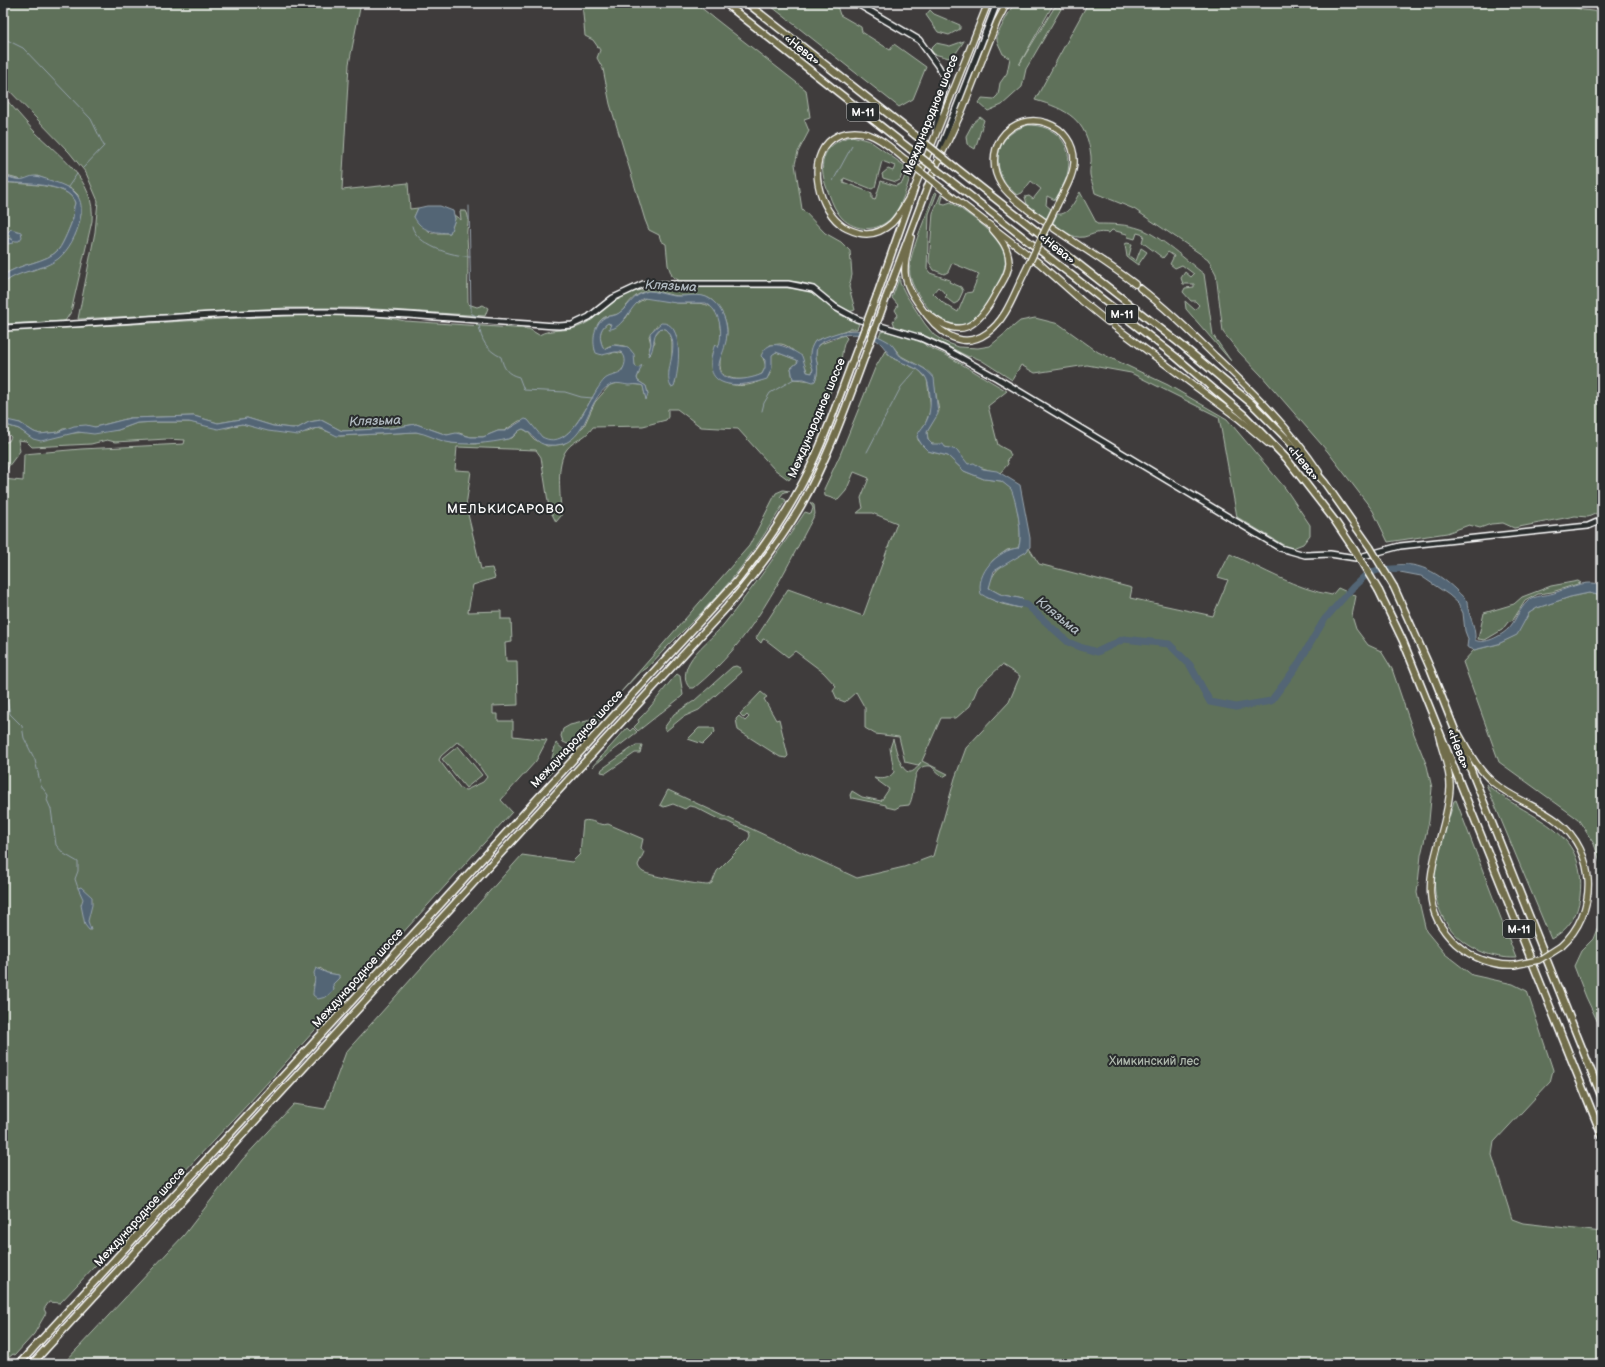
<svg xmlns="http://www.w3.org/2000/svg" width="1605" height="1367" font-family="'Balsamiq Sans',sans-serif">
<rect width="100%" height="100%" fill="#3f3c3c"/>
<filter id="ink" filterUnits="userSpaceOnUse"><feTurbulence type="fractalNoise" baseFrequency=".025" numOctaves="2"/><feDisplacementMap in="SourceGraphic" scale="8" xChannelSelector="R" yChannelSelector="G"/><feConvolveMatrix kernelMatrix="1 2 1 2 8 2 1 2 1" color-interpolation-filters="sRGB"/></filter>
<g filter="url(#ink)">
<g fill="#5e715a" stroke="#aeb8ac" fill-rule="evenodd">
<path d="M3,3H361L349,64L342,190L408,183L410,209L418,208L414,217L431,233H450L455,219L454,215L461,220L460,211H466C471,219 466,227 467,235C469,258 467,281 468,304L477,307L483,305L488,308L485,316L359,308H285L78,319L95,232L98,201L86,173L69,152L3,84Z"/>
<polygon points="582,3 695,3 806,90 810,117 804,119 809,131 798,152 795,164 802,209 825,233 841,242 850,251 852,275 849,287 855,310 849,312 810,285 799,282 680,281 672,276 668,265 666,244 661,241 659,235 649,230 645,220 610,104 603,69 597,58 600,50 593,40 585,36"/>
<polygon points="767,3 836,3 840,15 861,27 862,32 890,50 894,44 926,67 913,99 899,107"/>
<polygon points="1014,3 1054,3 1019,65 1054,8 1058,6 1061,9 1026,69 1022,87 1002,105 988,111 979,103 982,98 994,99 998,95 1000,83 1007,73 1010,58 1003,54 997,41 997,35"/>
<path d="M1088,3H1561L1583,10L1602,12V511L1588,517L1575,516L1514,528L1503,523L1491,524L1480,528L1469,525L1447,533L1388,542L1373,511L1328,452L1261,375L1239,352L1223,332L1216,274L1208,259L1134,209L1095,193C1094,187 1091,181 1090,175C1089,169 1092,163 1091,156C1087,120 1067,109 1035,100Z"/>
<polygon points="930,10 934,14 960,25 960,29 949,35 938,32 926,15"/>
<polygon points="964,41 956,53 949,58 934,54 930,49 936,43 950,46"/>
<path d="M3,96C13,107 23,119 34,131C59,156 96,180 92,221L71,312L65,321L3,324V284L16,274L37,269L47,265L67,249L75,235L81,214L78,195L72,189L37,176L21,180L3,175Z"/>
<polygon points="980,117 984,120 975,149 967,144 966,136 973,123"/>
<path d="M1028,125C1055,125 1073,143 1068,171C1066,182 1060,191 1055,200L1047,196L1046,205L1051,209L1046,219L1027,204L1025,197L1029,196L1033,199L1041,189L1031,181L1022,193L1017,195C989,172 991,136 1028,125Z"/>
<path d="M852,136L870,141L905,166L900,180L896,182L883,178L882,174L888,169L893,171L895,166L882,161L875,187L872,189L844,178L843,182L872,193V199L875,200L881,181L896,186L902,183L908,168L912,171C907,186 902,207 891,218C878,232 856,232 842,218C836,212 832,203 829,194C817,166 820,144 852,136Z"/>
<path d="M3,182C20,185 70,182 75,203C73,208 74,213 73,218C71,225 63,244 59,249C48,263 18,263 3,276Z"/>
<path d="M935,192L937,193L929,214L927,269L930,273L950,280L949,282L961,287L963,291L958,302L954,304L945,297L947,295L938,287L933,293L943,303L958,312L966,293L972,292L979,274L952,263L948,272L944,274L934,270L929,262L933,213L941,194L943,196L941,203L945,204L951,202C967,214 997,232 1004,251C1009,265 1000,279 994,291C990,299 986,308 980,314C961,336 935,320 922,300C914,288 908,279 910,264C913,244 928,212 935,192Z"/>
<path d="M1080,192L1097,224C1111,224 1127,224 1141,229C1159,235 1188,262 1204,274L1213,335L1231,361L1186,309L1185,301L1195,310L1199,305L1195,301H1191L1183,292L1185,288L1194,287V284H1183L1181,278L1185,272L1191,277L1194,274L1182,265L1175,268L1170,264L1174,256L1168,252L1163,258L1142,242L1144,235L1137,233L1135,239L1128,237L1127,234L1112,230L1109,233C1097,231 1095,234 1084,237C1073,239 1061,230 1053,223L1057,214C1069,216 1075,200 1080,192Z"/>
<polygon points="1127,243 1132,244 1129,256 1136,261 1141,248 1147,252 1138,265 1127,257 1125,244"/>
<polygon points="900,276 900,283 906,295 925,324 934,335 945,342 959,347 978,348 990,346 1020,321 1035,318 1059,324 1098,352 1168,385 1227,419 1285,488 1310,525 1310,535 1303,544 1290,549 1237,517 1219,417 1131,373 1087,365 1035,373 1021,365 1012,380 981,360 971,356 969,357 941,343 895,327 893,321 898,315 895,310 898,305 892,298"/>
<path d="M656,287L800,288L808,290L839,314L859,324L857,329H849L815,341C809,351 809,359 813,369L812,373L807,372C806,362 790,344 780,344C777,344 773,345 770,345L763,358L766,366L762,374C750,380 733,382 722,374C712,350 743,337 715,303C706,293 693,296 681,296C670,296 658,290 648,291C635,293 630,302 622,311C617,316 611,315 605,317C593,323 595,340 595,350L610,354L615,352L624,354C632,373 609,374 600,386C588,400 568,455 541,437C536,433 532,425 528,420L519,421L504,431H498L483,437H471L459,433L447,435L416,424L393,428L342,431L321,420L309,422L298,428H292L273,426L247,418L218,423L194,416L130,418L95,427L63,429L58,432L40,434L34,432L20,423L7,421L3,416V331C90,327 176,321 263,317C309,315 359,311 405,321L529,329L539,335C551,328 565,332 578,327C593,322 602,309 615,300C627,292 642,290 656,287Z"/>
<path d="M647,297C657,299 668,302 678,303C698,304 718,298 720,327C721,334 722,341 718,348L713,351L715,377C727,387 746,388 760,381C763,379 766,380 768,377C773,371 771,363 771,355L776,352L797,360L798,362L791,368L793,379L815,381C822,364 812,359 818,345L844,335L847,338C841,347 843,357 839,367C825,406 814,447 789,480L774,469L738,429L701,427L677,409H668V417L666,420L643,426L593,427C584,440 575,439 567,449C555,464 561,496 561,516L556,522L549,508L541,457L536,450L457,447L455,470L471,471L466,506L481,569L492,568L495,578L473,585L468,612L501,611V619H511L512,642L505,643L506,661H517L518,705L493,706V714H498V721H513V736L547,740L536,761L501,800L512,812L249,1103L60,1303L49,1302L44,1309L46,1313L34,1334L15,1355L13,1354L7,1359L3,1356V479L23,481L24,454L81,449L184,444L185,440L167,439L115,442L107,440L91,444L32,447L26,441L18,440L20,451L8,467L4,478L3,443L9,441L11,437L3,429V424L19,429L29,436L118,430L137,423L157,422H189L227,428L242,424L277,431L307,432L318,428L340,436L416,432L427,434L438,439L452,443L475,444L512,438L520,430L523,429L528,432L534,439L547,446L564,444L584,426L595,402L610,385L619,383L640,385L643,386L646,399L648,394L646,386L638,381L637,378L639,373C638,370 636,368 635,365C631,352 634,346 616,345C611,345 608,346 604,349C599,340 598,329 608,323L614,328L626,318L634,305ZM656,326L673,329C682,350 675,362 675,383L669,372L672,360V342L670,333L666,329L661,328L653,337L655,342L648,353L651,344L649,336ZM457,742C470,747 478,766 487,777L483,782L466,790L461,789L439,760L441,756ZM320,968L327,973L338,975L339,978L333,984L313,986Z"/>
<polygon points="886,331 924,343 926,346 946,355 1007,391 988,406 998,445 1009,451 1011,456 1007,459 1008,464 1000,473 968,464 963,461 957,450 932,444 928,440 927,432 939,411 933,378 925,369 901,356 891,344 879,337 881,332"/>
<path d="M885,351L894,359L919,370L927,379L931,408L926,422L918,435V440L928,451L948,456L964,471L984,479L1001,481L1012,489C1016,501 1024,537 1018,548L1007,550L992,561L986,597L1002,604L1020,608L1023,599L1000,594L989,588C992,567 1009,561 1026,552L1029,548L1039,564L1132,588L1130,598L1213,616L1228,580L1218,577L1230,554C1263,569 1296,589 1332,595L1338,588L1356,596L1352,616L1356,629L1368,645L1381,651L1392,669L1414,734L1427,766L1432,788L1429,821L1421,855L1417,893L1426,931L1445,954L1472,975L1513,984L1527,991L1553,1070L1550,1082L1494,1142L1492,1155L1512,1219L1523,1223L1602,1232V1364H63L184,1235L242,1160L294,1104L325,1109L346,1052L522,855L572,862L580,854L583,821C592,818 599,827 608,824L643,839L641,848L644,852L638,865C639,868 640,870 643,872C651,876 698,885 708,885L712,883L717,871L748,840L750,836L749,832L726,821H722L695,807L689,806L685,809L673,804L664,807L660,805L668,790L857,878L904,867L933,856L955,778L966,748L1009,702L1020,676L1002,665L978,687L970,706L956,718H941L922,761L948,774L943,777L931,766C909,763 917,792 909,805L900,806L895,809L886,807V805L852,798L851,799L850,795L852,791L862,797L881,801L889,789L874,778C882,779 888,780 894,772L890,748L893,739C897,752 904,790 921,762L918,765L905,762L899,737L875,734L865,728V708L856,692L845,702L837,699L833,690L836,686L823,672L795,651L788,657L766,640L763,639L761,643L756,638L788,589L863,616L897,523L872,513H857L863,508L861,498L869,478L854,472L846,491L838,500L825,496L824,489L840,455L875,368Z"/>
<path d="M783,490L790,491L784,492L780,497L786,500C766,533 745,565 719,594C696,619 670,643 647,668L638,674L621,692L749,546L776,493Z"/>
<path d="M810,502L814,505L815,514C780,580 753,640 694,688H690C683,682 685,670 689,663C697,648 714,637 724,624C753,588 780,550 805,512L811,514L813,508Z"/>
<polygon points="1578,581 1581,583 1552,592 1538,594 1525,601 1513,620 1508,622 1502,630 1485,640 1478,639 1484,613 1514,604 1522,597 1551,586"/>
<polygon points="1589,593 1602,596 1602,867 1594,844 1578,819 1499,762 1463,662 1474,650 1498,644 1516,635 1529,613 1537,608 1570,597"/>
<polygon points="736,666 740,668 742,672 699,710 683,717 666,731 664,728 674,714 694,701 732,667"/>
<path d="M677,674L680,676L683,695L681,697L638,731L634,727L639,722L638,720C653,706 663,689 677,674Z"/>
<polygon points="761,692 767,697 764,699 776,720 779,719 788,756 786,758 780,757 738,730 736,719 739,716 745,721 749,717 747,715 744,718 740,714"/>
<polygon points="602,711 604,715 576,745 570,745 563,742 561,736 563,729 570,725 587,721"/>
<polygon points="627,728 630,731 633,728 637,732 592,767"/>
<polygon points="699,728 714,728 715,732 703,744 688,739"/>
<polygon points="556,743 564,750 570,752 547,777"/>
<polygon points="636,745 642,745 640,753 635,753 606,773 601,772 602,769"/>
<polygon points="458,746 482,775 466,788 442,759"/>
<path d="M1486,784C1527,820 1588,826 1580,896C1578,916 1568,930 1551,939Z"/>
<path d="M1456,800L1516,958C1468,959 1429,922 1435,872C1437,848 1448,824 1454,801Z"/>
<polygon points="1602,916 1602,1031 1586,997 1574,966 1581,951 1593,939"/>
</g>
<g fill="#526575" stroke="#97a3ac">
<path d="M3,175C9,177 17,181 24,179C28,178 30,176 35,176C41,177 49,180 55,182C75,189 85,197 80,220C77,234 69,250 58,259C41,272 19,269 3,284V276C18,263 48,263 59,249C63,244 71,225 73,218C74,213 73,208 75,203C70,182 20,184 3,182Z"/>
<path d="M427,206H440L453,211L455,219L450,233C434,232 422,232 414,217L418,208Z"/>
<polygon points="11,229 21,232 22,237 19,241 14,241 13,243 8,244 8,238 13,240 7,233"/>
<path d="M648,291C657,291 665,295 675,296C686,297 700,292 710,299C725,309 730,329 725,345C724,352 719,359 719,366C718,386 752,379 762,374L765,368V360L761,356C769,335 789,348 802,356L807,372L812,373L813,369C809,360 808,351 815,341C845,329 859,324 889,342C895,346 896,354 903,358C914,364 926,367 934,378L938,414L927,432L928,440L932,444H943L945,447L957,450L968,464L974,463L983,469L997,471L1020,485L1030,538V547L1026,552L994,571L989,588L1000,594L1023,599L1020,608C1006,604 993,602 981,594C975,573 998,550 1018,548C1024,538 1016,500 1011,489L1001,481L984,479L964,471L948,456L928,451L922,445L917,437C919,430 923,428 926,422C932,412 931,391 927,380C923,368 905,365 895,359C887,354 885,347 879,342C863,329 833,334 818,345C812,359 822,364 815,381L813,382L804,379H793L791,368L798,362L797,360L776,352L772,355V368L767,379C736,389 698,390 715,344L718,348L719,345C723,331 720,311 706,303H676L644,298C631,303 623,330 609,329L611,324L608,323C598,329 599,340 604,349L613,345L628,347L634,354L635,366L638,368L642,365L637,378L638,381L646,386L648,394L646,400L643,386L640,385C636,384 633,385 628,385C622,384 616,382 610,385C583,400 590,449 548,445C536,445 533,432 523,429C517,430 515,437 508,439C492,443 462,446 446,442C435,439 427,434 416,432L337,436L321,428L312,429L298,435L268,431L242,424L218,429L189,422H157L137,423L118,430L94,434L78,432L41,441L33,439L19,429L3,424V416L7,420L20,423L34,432L40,434L58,432L74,426L86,425L95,427L130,418L194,416L218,423L247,418L273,426L292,428H298L309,422L321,420L342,431L393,428L416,424L447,435L456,433L471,437H483L498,431H505L525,419L528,420L542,437C572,453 589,396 604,380C609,375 615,376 620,373C625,367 628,358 621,352H615L602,355L596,353C592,343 593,325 604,318C608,315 614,317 619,313C631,305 631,296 648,291Z"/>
<path d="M661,323C685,321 679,372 674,386L671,387C662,370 683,345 666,329L661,328C652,333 655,344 651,353L648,356L651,344L650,333Z"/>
<path d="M1397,565C1426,561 1448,581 1467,601C1467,614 1476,624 1475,640C1484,645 1501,636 1508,629C1516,621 1518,610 1528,601C1536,595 1545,596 1554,593C1569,588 1586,579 1602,585V596L1589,593L1570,597L1537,608L1529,613L1517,635L1498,644L1474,650L1467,647L1468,639L1465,631L1463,613L1458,603L1449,595L1421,576L1400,572Z"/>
<polygon points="81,887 92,897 92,905 88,921 91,930 89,930 85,925 81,905 83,899 78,888"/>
<path d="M316,968L327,973L339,975V978L333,984L334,990L326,997L318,999L313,995C313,988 316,979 314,973Z"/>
</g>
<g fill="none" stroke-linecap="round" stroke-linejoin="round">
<g stroke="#97a3ac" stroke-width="1">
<polyline points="3,38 23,48 91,119 104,146 83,168"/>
<polyline points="833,181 852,146"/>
<polyline points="68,187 77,174"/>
<polyline points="469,206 471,311 472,314 479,317"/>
<path d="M412,226C416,245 453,257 470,256"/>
<path d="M479,325C481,341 487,350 501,357C504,369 507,374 519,377L524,390L565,392L581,397L593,398"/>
<polyline points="762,411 764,403 770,393 794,379"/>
<polyline points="867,452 901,387 917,369"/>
<polyline points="3,680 10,714 22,726 24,738 35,760 41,786 48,795 47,800 51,809 56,845 64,854 78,862 78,871 75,879 78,888"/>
</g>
<polyline stroke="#526575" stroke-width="7" points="1012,601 1027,605 1068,642 1080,647 1097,652 1124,639 1169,644 1190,665 1210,702 1236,707 1271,701 1297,666 1324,620 1353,587 1367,574 1378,570 1407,568"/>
<defs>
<g id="secondary">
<polyline points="856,3 919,40 938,66 943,75 945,87 938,111 936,131"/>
<polyline points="937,157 997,3"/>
<path d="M3,328C112,323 221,311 330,312C406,312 483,322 559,326L572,325L589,317L613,298L643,284H788L813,289L835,307L857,319L921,338L945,349L997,378L1280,548L1305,555L1330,554L1356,558L1400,546L1588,526L1602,520"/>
</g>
<g id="primary">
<path d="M906,160C894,151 883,139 868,134C858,131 849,131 839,135C804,151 816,204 840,224C845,229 852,231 859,233C871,236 883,231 892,223C901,214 907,200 914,189L988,3"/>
<polyline points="932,175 962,111 997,22 1007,3"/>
<polyline points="945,191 1039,263 1082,301 1108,322"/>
<path d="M1057,205C1064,192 1073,177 1074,163C1076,123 1024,105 1001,138C992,152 992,170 1001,184C1007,194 1018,202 1027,209C1062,236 1100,257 1135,284"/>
<path d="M911,237C908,249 904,261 905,273C906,286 913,296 920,306C935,328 959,353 987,333C1006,320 1014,294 1024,274"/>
<path d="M1140,288C1167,309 1191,332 1215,356C1253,392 1290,428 1319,472"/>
<path d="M927,313C960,342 978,327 996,293C1001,284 1009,274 1009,262C1009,249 1001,239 993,230"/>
<polyline points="1114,326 1238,418 1270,445"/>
<path d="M1438,732C1441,750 1451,770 1450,788C1447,844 1404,896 1456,944C1472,958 1493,966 1514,965"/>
<path d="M1459,734C1469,752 1478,770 1494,783C1513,799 1538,806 1557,821C1598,852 1598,913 1561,946"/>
</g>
<g id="highway">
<polyline points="725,3 910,149"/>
<polyline points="747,3 915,135"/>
<polyline points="955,167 1184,347 1251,403 1287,439 1325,483 1370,547"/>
<polyline points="950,180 1176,357 1244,415 1286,458 1335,521 1355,551"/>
<polyline points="877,295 914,189"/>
<polyline points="886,298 932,175"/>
<polyline points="1394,587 1431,670 1602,1098"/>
<polyline points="1379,591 1403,641 1602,1136"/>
<path d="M19,1364L737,581C762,550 784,518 803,482C825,440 840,394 857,349"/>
<path d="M32,1364L727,607C754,575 781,541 802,504C829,456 847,404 866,353"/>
</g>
</defs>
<use href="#secondary" stroke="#fff" stroke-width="8"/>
<use href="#primary" stroke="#fff" stroke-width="8"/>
<use href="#highway" stroke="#fff" stroke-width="9"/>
<use href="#secondary" stroke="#2a2d2e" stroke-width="5"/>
<use href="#primary" stroke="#716d4b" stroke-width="5.5"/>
<use href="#highway" stroke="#716d4b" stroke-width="6"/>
<defs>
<g id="primary-bridge">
<polyline points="906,160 945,191"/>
<polyline points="1024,274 1057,205"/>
<polyline points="1514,965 1539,960 1561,946"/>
</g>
<g id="highway-bridge">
<polyline points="915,135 955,167"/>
<polyline points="910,149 950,180"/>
<polyline points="857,349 877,295"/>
<polyline points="866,353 886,298"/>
<polyline points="1370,547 1394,587"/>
<polyline points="1355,551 1379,591"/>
</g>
</defs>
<use href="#primary-bridge" stroke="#fff" stroke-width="8" stroke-linecap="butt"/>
<use href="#highway-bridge" stroke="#fff" stroke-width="9" stroke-linecap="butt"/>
<use href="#primary-bridge" stroke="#716d4b" stroke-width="5.5"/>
<use href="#highway-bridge" stroke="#716d4b" stroke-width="6"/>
</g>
</g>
<g text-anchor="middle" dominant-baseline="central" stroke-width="4" stroke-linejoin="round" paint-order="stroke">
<g fill="#2a2d2e" stroke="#bfc0c0" stroke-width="1">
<rect x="847" y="103" width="32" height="18" rx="3"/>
<rect x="1106" y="305" width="32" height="18" rx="3"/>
<rect x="1503" y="920" width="32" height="18" rx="3"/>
</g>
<g font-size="11" font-weight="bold" fill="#fff">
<text x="863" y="112">М-11</text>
<text x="1122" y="314">М-11</text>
<text x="1519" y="929">М-11</text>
</g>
<g font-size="12" fill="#fff" stroke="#2a2d2e">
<text transform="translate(802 50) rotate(38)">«Нева»</text>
<text transform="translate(931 115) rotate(-68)">Международное шоссе</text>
<text transform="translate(1057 249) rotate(38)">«Нева»</text>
<text transform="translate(817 418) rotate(-67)">Международное шоссе</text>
<text transform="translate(1303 463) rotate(50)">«Нева»</text>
<text transform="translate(577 739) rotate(-47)">Международное шоссе</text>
<text transform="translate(1458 749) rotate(68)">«Нева»</text>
<text transform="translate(358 978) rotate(-48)">Международное шоссе</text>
<text transform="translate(140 1217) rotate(-48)">Международное шоссе</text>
</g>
<g font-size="12" fill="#aeb8ac" stroke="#2a2d2e">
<text x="1154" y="1061">Химкинский лес</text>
</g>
<g font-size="13" font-style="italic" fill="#b1bac1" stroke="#2a2d2e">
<text transform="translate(671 286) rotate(3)">Клязьма</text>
<text transform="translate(375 421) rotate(-2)">Клязьма</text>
<text transform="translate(1058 616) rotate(39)">Клязьма</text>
</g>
<g font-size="13" letter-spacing="1" fill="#fff" stroke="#2a2d2e">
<text x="506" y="509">МЕЛЬКИСАРОВО</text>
</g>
</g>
<rect width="1605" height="1367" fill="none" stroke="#2a2d2e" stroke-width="16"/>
<rect x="8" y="8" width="1589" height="1351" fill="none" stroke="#fff" stroke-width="1.5" filter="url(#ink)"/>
</svg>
